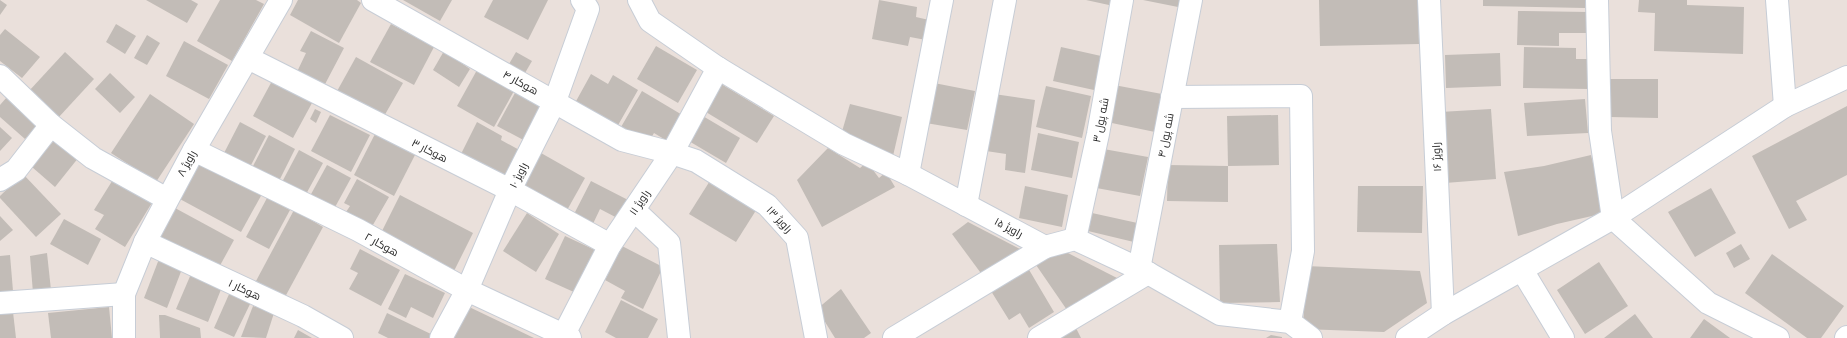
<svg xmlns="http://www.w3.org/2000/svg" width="1847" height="338" font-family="'Noto Sans',Cairo,sans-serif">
<rect width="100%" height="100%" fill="#eae0db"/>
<g fill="#c2bcb7">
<polygon points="0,0 7,5 0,15"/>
<polygon points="146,0 191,0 198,4 187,23"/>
<polygon points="220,0 256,0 264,4 232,61 197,41"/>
<polygon points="298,0 357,0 361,3 339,43 290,15"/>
<polygon points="403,0 452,0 440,21"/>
<polygon points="493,0 548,0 528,40 484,17"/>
<polygon points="879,0 917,7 916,17 929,20 926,40 910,37 908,46 872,39"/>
<polygon points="1086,0 1111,0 1109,5"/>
<polygon points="1143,0 1190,0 1188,9"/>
<polygon points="1319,0 1418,0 1419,44 1320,46"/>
<polygon points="1483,0 1585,0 1585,8 1483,6"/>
<polygon points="1639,0 1687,0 1687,5 1744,7 1743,54 1654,51 1655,13 1638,12"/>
<polygon points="1518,11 1589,12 1589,33 1559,33 1559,46 1517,45"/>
<polygon points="116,24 136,36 125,54 106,42"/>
<polygon points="391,24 434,47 414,85 370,62"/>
<polygon points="5,29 40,57 22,78 0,61 0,35"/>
<polygon points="311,31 344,48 323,88 296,74 306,53 300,51"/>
<polygon points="147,35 160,43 147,65 134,58"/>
<polygon points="184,41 228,65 209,99 166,76"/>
<polygon points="656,46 697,70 678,103 637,79"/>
<polygon points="1061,47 1110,58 1103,92 1053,81"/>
<polygon points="1524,47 1576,48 1576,59 1589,59 1589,89 1523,88"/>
<polygon points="444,51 470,69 459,87 433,70"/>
<polygon points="65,52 94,79 58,118 29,91"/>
<polygon points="516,52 532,61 525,73 509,64"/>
<polygon points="1500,53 1501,86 1446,88 1445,55"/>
<polygon points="356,57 403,83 383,118 336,93"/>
<polygon points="477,70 514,91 494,127 457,106"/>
<polygon points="110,73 135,97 120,113 95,89"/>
<polygon points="591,74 608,84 613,75 638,90 617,127 575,103"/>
<polygon points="1610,79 1658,79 1658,118 1610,117"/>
<polygon points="272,81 312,103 293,138 253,116"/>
<polygon points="718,82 774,116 757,143 701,109"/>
<polygon points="934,83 975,91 967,130 926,123"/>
<polygon points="1114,85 1162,94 1155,132 1107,122"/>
<polygon points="1046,86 1091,96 1082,138 1036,127"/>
<polygon points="516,91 548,109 529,143 497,126"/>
<polygon points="642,91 684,116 669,142 654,133 648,143 621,127"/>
<polygon points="150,94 194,124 156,182 111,153"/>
<polygon points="994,94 1035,100 1025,173 1005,170 1006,154 986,151"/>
<polygon points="7,97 37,125 25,139 0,117 0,105"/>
<polygon points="1585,99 1588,133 1527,136 1524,103"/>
<polygon points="850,104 902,117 893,156 841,135"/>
<polygon points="1847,106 1847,175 1796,201 1807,220 1789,229 1752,156"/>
<polygon points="315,109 321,112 316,123 310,119"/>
<polygon points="1491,109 1496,179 1445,183 1440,112"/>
<polygon points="696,112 740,138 726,163 682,137"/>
<polygon points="330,115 370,135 351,172 311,151"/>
<polygon points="1278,115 1279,165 1228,166 1227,116"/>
<polygon points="240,122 266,136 249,169 223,155"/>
<polygon points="477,122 502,136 501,140 523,152 506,183 459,158"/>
<polygon points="0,127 12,138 0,151"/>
<polygon points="1038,133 1079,142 1072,178 1031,170"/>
<polygon points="375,134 415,155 394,196 354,175"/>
<polygon points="269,135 295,149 278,183 251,170"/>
<polygon points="56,138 79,157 55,187 32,167"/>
<polygon points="828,148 860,168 867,162 879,178 886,172 895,187 822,227 797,180"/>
<polygon points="1098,148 1148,157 1140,196 1091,187"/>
<polygon points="299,150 323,163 305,196 281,184"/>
<polygon points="541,153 585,178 566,212 522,187"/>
<polygon points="1591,155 1605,213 1557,224 1518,236 1504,172 1544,166"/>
<polygon points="199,159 262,194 241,232 178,198"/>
<polygon points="327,165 351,178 334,209 310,196"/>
<polygon points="1168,165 1228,166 1228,202 1167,201"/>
<polygon points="23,174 61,214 36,237 0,198 0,196"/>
<polygon points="713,176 760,204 736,242 689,214"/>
<polygon points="114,178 153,201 125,247 95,229 104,215 94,210"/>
<polygon points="357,179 389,197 370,230 344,215 350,206 344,203"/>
<polygon points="591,181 632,202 623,221 600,209 591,228 572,218"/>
<polygon points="1025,186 1068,195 1062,227 1019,218"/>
<polygon points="1358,186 1423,186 1422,233 1357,232"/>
<polygon points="1711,188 1736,233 1695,257 1668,212"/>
<polygon points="400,195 473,233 452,275 379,237"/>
<polygon points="267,198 290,210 269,249 246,237"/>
<polygon points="175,208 234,240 217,271 159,239"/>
<polygon points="294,210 323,227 285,297 256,281"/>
<polygon points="527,213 559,234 536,272 503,251"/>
<polygon points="1092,213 1142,224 1138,243 1088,231"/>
<polygon points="0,216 13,230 0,241"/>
<polygon points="64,219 101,239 88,265 50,244"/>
<polygon points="968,222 1020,249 983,276 952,234"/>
<polygon points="565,236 595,250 576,293 545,279"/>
<polygon points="1277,244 1280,302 1220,303 1219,245"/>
<polygon points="1741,244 1750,259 1734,268 1726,253"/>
<polygon points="622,246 663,267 643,309 621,298 625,291 605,280"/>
<polygon points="360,249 400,270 381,306 349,289 358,273 350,269"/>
<polygon points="1062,250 1117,278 1067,310 1034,262"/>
<polygon points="47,253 51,290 33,293 30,256"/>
<polygon points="1772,254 1844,306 1821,338 1807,338 1745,293"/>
<polygon points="10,255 13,291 0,292 0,256"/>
<polygon points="159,259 182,269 167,308 144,298"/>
<polygon points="1599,262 1628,306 1585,334 1557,290"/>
<polygon points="1306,266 1420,271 1427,303 1384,332 1303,329"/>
<polygon points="1028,268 1054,312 1029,328 1020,313 1009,320 991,291"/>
<polygon points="191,274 222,287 208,322 176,309"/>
<polygon points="405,274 445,293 433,318 411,307 406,318 388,309"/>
<polygon points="841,289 871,333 864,338 835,338 817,309"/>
<polygon points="230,292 251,302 234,337 214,328"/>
<polygon points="621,300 658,319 648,338 616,338 605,332"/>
<polygon points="465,305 534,338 450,338"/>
<polygon points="253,306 274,313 266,338 241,337"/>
<polygon points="109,307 112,338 51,338 48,313"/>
<polygon points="13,312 16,338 0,338 0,313"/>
<polygon points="387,313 433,335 431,338 388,338 378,333"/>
<polygon points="1635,314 1653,338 1604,338"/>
<polygon points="159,315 165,315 200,328 201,338 160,338"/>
<polygon points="1704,319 1730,338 1690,338"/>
<polygon points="1076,328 1081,338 1058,338"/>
<polygon points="298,330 312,338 294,338"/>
<polygon points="1271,335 1282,337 1282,338 1266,338"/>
</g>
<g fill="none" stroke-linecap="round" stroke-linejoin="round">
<defs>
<g id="minor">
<polyline points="373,0 622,140 672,153 696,161 767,205 797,238 816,338"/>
<polyline points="639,0 650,21 718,68 844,144 908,174 1045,247 1075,239 1148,273 1220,314 1290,322 1311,338"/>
<polyline points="1429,0 1443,314"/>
<polyline points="1597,0 1600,131 1613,218 1708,303 1778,338"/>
<polyline points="1777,0 1785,106"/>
<polyline points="248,58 510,190 610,245"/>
<polyline points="0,76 51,125 93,158 167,199"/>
<polyline points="1172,97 1301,96 1303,251 1290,322"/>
<polyline points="194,150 358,230 467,290 570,338"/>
<polyline points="908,174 942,0"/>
<polyline points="0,180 16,170 51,125"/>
<polyline points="966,205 1005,0"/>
<polyline points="634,210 669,243 679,338"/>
<polyline points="1075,239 1098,134 1122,0"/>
<polyline points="145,242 303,316 342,338"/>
<polyline points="1139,269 1191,0"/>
<polyline points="1522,270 1563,338"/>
<polyline points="0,303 124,294"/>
<polyline points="124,338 124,294 145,242 194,150 281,0"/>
<polyline points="441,338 467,290 510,190 555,101 588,9 582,0"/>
<polyline points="562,338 610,245 672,153 718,68"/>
<polyline points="894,338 1045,247"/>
<polyline points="1039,338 1148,273"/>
<polyline points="1407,338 1443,314 1613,218 1785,106 1847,77"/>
<polyline points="1846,338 1847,337"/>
</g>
</defs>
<use href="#minor" stroke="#c7cdd6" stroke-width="24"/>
<use href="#minor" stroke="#fff" stroke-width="22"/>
</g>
<g text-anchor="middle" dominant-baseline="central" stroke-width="4" stroke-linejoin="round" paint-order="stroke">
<g font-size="11" fill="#292929" stroke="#fff">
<text transform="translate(521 82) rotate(29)">هوکار ۴</text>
<text transform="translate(1100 120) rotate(-79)">شه پول ۳</text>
<text transform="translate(1165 135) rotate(-79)">شه پول ۴</text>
<text transform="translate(430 150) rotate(27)">هوکار ۳</text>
<text transform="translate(1436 157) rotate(-93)">راویژ ۱۶</text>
<text transform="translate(186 163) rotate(-61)">راویژ ۸</text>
<text transform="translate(518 175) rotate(-63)">راویژ ۱۰</text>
<text transform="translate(639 202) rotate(-56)">راویژ ۱۱</text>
<text transform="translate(780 219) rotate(47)">راویژ ۱۳</text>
<text transform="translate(1009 227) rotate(28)">راویژ ۱۵</text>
<text transform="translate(382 244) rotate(29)">هوکار ۲</text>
<text transform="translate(245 289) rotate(25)">هوکار ۱</text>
</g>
</g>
</svg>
